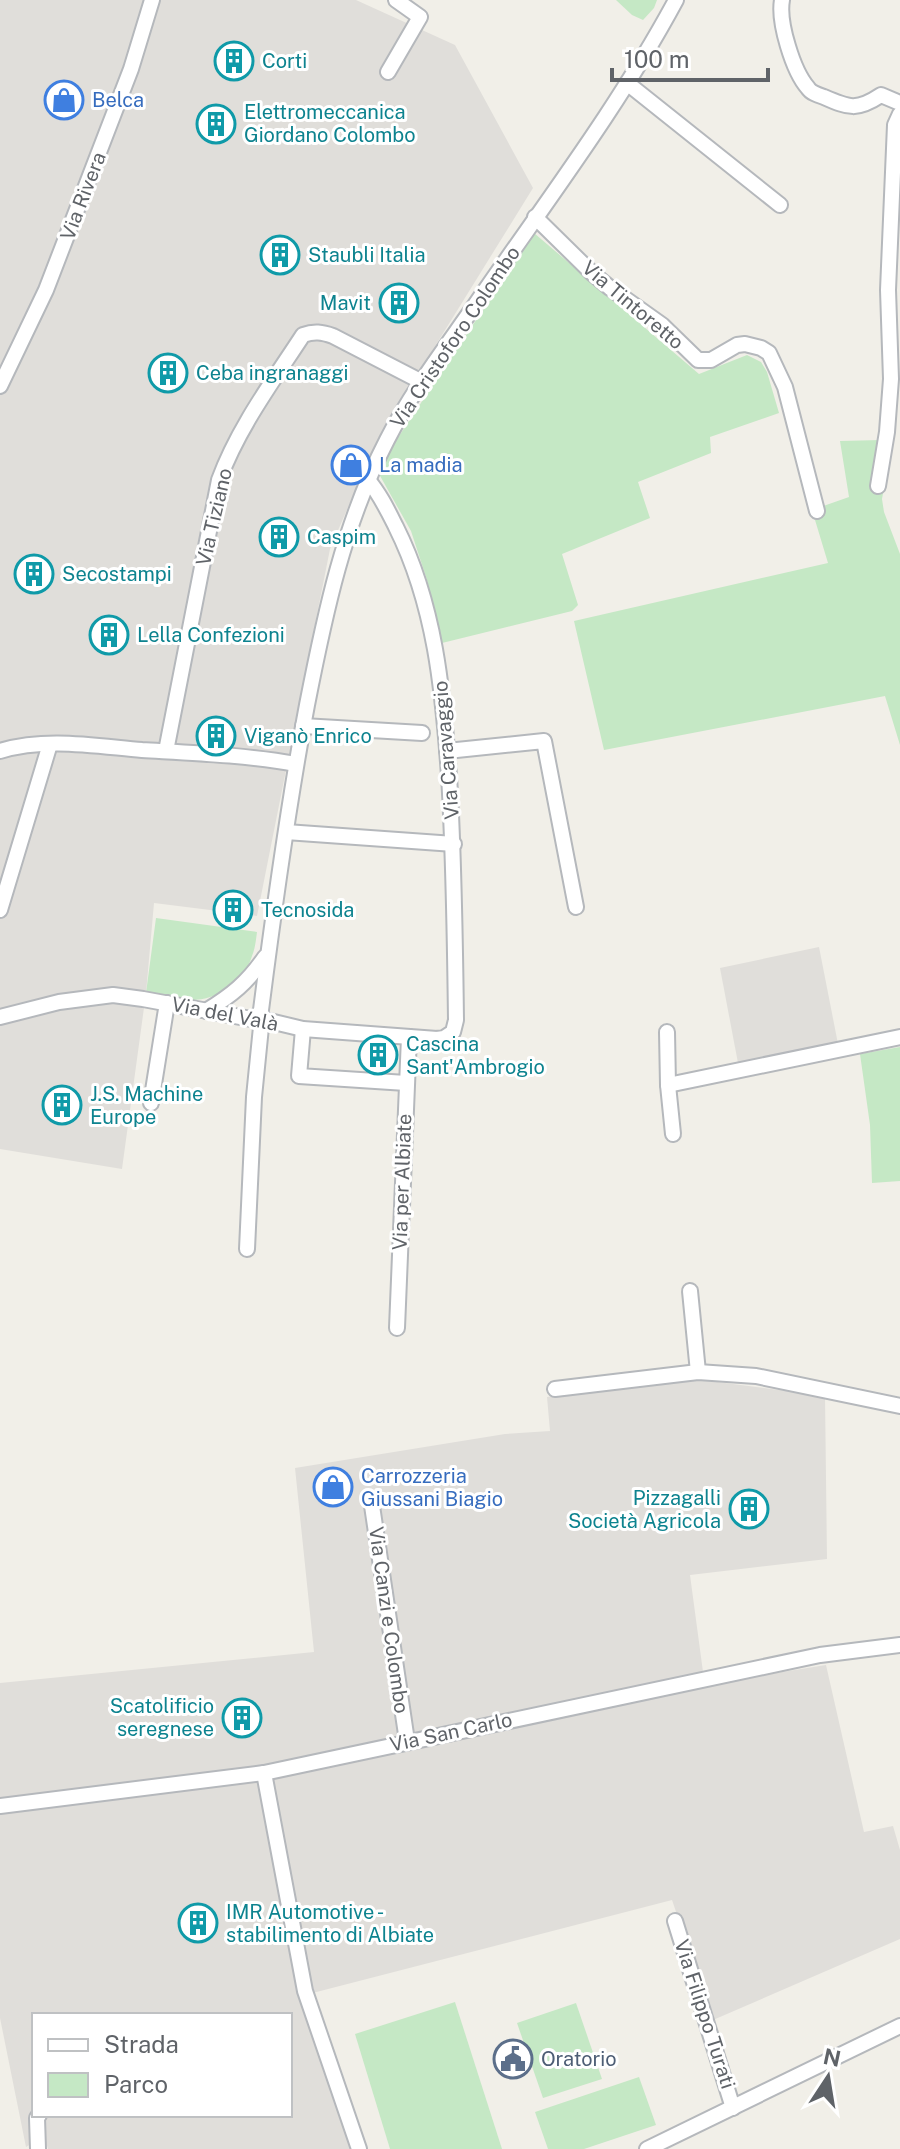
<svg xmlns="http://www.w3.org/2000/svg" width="900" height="2149" font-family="'Public Sans',sans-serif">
<rect width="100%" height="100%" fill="#f1efe8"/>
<g fill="#e0deda" fill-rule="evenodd">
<polygon points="0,0 356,0 455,45 533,188 377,440 330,549 257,916 154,903 146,993 122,1169 0,1149"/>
<polygon points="819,947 838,1044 738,1063 720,968"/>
<path d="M702,1380L825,1396L827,1559L690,1575L703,1672L708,1684L826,1665L864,1832L893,1826L900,1850V1939L713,2020L672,1900L301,1996L351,2149H48L44,2136L26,2147L0,2018V1683L314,1652L295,1468L505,1434L550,1431L547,1397ZM34,2015H290V2115H34Z"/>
</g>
<g fill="#c5e8c5">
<polygon points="616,0 657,0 654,8 643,20 632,15"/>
<polygon points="534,233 699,374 747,355 761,362 767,372 779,413 710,437 711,453 638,482 650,518 562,554 578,605 572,611 442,643 427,580 411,531 379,474 389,451"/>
<polygon points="881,440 892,442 882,499 884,512 900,554 900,745 885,696 604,750 574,621 828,563 812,510 849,497 840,441"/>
<path d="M156,918L257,932C256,940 255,949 252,956C244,982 217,1001 189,1000C175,999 160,995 146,993Z"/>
<polygon points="900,1047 900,1181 872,1183 870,1125 860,1054"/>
<polygon points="455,2002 502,2149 390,2149 355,2034"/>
<polygon points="576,2003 602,2079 543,2098 517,2023"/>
<polygon points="639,2077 656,2125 584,2149 548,2149 535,2112"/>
</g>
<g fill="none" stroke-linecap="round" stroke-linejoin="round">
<defs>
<g id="minor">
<path d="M782,0C778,22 793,71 808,88C811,93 818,95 824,97C849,108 857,111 881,95L900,103"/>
<polyline points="388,72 420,17 396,0"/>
<polyline points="627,83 780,205"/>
<polyline points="535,217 591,272 610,288 662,325 698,360 711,360 737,345 745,344 761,348 769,353 785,387 817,511"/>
<polyline points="0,386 46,290 131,69 152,0"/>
<polyline points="878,486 887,432 891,379 888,290 895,125 900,114"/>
<polyline points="303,726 422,733"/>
<path d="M0,751C45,737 95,746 142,750C193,753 246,755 296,764"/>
<path d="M166,751L219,480C238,428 273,381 303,335C314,331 322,332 333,336L422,382"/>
<polyline points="447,751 544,741 576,907"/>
<polyline points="286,832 454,844"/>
<polyline points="0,910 50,744"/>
<path d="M206,1011C232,995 247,983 265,957"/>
<path d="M0,1017L59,1002L113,995L143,999L251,1019L257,1018L303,1029L437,1039L444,1038L453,1032L456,1020C455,938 454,857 449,776C443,690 435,605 396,527C388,511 380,494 368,480"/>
<path d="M257,1018L261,1010C274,908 288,806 307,705C325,613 344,523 387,440C411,393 443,351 473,308C542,207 618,108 676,0"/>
<polyline points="303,1029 299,1076 406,1083"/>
<polyline points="667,1032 668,1085 673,1134"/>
<polyline points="668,1085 900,1037"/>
<polyline points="151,1103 167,1003"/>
<polyline points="247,1249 254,1097 261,1027 257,1018"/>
<polyline points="690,1291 698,1372"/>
<polyline points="397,1328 409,1037"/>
<polyline points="555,1389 698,1372 756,1376 900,1406"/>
<polyline points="371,1499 407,1741"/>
<polyline points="264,1773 305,1991 359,2149"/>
<polyline points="0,1806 264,1773 820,1655 900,1645"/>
<polyline points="675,1921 733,2108"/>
<polyline points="38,2149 37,2118 39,2115"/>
<polyline points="647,2149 900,2026"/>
</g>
</defs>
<use href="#minor" stroke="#b5b8bc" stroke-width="18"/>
<use href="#minor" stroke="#fff" stroke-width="14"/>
</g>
<defs>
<symbol id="building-ring" viewBox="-11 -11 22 22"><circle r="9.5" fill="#fff" stroke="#0f9aa8" stroke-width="1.5"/><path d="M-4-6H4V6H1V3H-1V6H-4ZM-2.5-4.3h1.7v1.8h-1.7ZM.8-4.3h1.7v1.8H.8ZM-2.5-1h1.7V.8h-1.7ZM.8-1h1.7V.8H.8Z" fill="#0f9aa8"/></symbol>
<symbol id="shop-ring" viewBox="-11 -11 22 22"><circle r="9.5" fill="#fff" stroke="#3f7fe0" stroke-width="1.5"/><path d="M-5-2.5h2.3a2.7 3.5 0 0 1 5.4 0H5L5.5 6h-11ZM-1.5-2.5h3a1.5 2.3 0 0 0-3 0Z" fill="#3f7fe0"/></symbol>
<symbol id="civic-ring" viewBox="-11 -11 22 22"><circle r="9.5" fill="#fff" stroke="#5c6f8a" stroke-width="1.5"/><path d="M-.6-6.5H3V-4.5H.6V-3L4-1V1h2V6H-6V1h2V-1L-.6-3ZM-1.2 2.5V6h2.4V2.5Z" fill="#5c6f8a"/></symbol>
</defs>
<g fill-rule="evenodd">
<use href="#building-ring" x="212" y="39" width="44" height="44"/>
<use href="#shop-ring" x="42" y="78" width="44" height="44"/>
<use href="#building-ring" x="194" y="102" width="44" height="44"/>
<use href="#building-ring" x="258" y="233" width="44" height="44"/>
<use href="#building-ring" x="377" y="281" width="44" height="44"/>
<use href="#building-ring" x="146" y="351" width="44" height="44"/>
<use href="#shop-ring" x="329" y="443" width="44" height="44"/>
<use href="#building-ring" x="257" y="515" width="44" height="44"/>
<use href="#building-ring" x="12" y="552" width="44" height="44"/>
<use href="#building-ring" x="87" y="613" width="44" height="44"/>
<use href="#building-ring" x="194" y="714" width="44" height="44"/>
<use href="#building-ring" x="211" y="888" width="44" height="44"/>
<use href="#building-ring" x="356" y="1033" width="44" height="44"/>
<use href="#building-ring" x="40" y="1083" width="44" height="44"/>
<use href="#shop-ring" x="311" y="1465" width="44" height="44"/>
<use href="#building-ring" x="727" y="1487" width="44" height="44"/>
<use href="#building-ring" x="220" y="1696" width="44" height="44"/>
<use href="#building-ring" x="176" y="1901" width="44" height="44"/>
<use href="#civic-ring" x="491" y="2037" width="44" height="44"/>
</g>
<g text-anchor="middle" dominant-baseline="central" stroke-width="6" stroke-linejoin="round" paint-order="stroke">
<g font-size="20" fill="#0d838f" stroke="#fff" text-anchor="start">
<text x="262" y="61">Corti</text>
<text x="244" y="112">Elettromeccanica<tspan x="244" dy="23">Giordano Colombo</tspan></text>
<text x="308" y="255">Staubli Italia</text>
<text x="371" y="303" text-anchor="end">Mavit</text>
<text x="196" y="373">Ceba ingranaggi</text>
<text x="307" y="537">Caspim</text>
<text x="62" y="574">Secostampi</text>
<text x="137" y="635">Lella Confezioni</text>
<text x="244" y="736">Viganò Enrico</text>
<text x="261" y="910">Tecnosida</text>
<text x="406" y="1044">Cascina<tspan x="406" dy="23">Sant'Ambrogio</tspan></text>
<text x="90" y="1094">J.S. Machine<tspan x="90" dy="23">Europe</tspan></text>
<text x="721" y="1498" text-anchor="end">Pizzagalli<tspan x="721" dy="23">Società Agricola</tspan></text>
<text x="214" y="1706" text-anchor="end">Scatolificio<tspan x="214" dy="23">seregnese</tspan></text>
<text x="226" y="1912">IMR Automotive -<tspan x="226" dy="23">stabilimento di Albiate</tspan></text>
</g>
<g font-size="20" fill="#366cbe" stroke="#fff" text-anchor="start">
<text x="92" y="100">Belca</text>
<text x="379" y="465">La madia</text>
<text x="361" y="1476">Carrozzeria<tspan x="361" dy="23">Giussani Biagio</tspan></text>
</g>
<g font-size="20" fill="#5f6368" stroke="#fff">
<text transform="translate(83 196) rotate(-69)">Via Rivera</text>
<text transform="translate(633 305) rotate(40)">Via Tintoretto</text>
<text transform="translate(455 337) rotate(-56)">Via Cristoforo Colombo</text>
<text transform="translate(214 517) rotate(-77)">Via Tiziano</text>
<text transform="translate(446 750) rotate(-95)">Via Caravaggio</text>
<text transform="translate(225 1014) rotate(11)">Via del Valà</text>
<text transform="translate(402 1182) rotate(-88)">Via per Albiate</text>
<text transform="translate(389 1620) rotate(82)">Via Canzi e Colombo</text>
<text transform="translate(451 1732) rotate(-12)">Via San Carlo</text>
<text transform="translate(705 2014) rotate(72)">Via Filippo Turati</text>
</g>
<g font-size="20" fill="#4e5e75" stroke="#fff" text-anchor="start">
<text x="541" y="2059">Oratorio</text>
</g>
</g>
<rect x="32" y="2013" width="260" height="104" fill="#ffffff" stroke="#bfc1c3" stroke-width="2"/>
<rect x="48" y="2039" width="40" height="12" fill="#ffffff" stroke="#bfc1c3" stroke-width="2"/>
<text x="104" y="2053" font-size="24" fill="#5f6368">Strada</text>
<rect x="48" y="2073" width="40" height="24" fill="#c5e8c5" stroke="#bfc1c3" stroke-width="2"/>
<text x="104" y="2093" font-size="24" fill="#5f6368">Parco</text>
<g transform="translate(828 2077) rotate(12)" stroke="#ffffff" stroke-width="6" paint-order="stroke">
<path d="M0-6L14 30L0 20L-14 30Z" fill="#5f6368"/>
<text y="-12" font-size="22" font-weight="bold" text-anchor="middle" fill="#5f6368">N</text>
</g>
<path d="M612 68v12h156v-12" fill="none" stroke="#5f6368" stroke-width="4"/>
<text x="624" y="68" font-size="24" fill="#5f6368" stroke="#ffffff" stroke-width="6" paint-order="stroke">100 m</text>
</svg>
